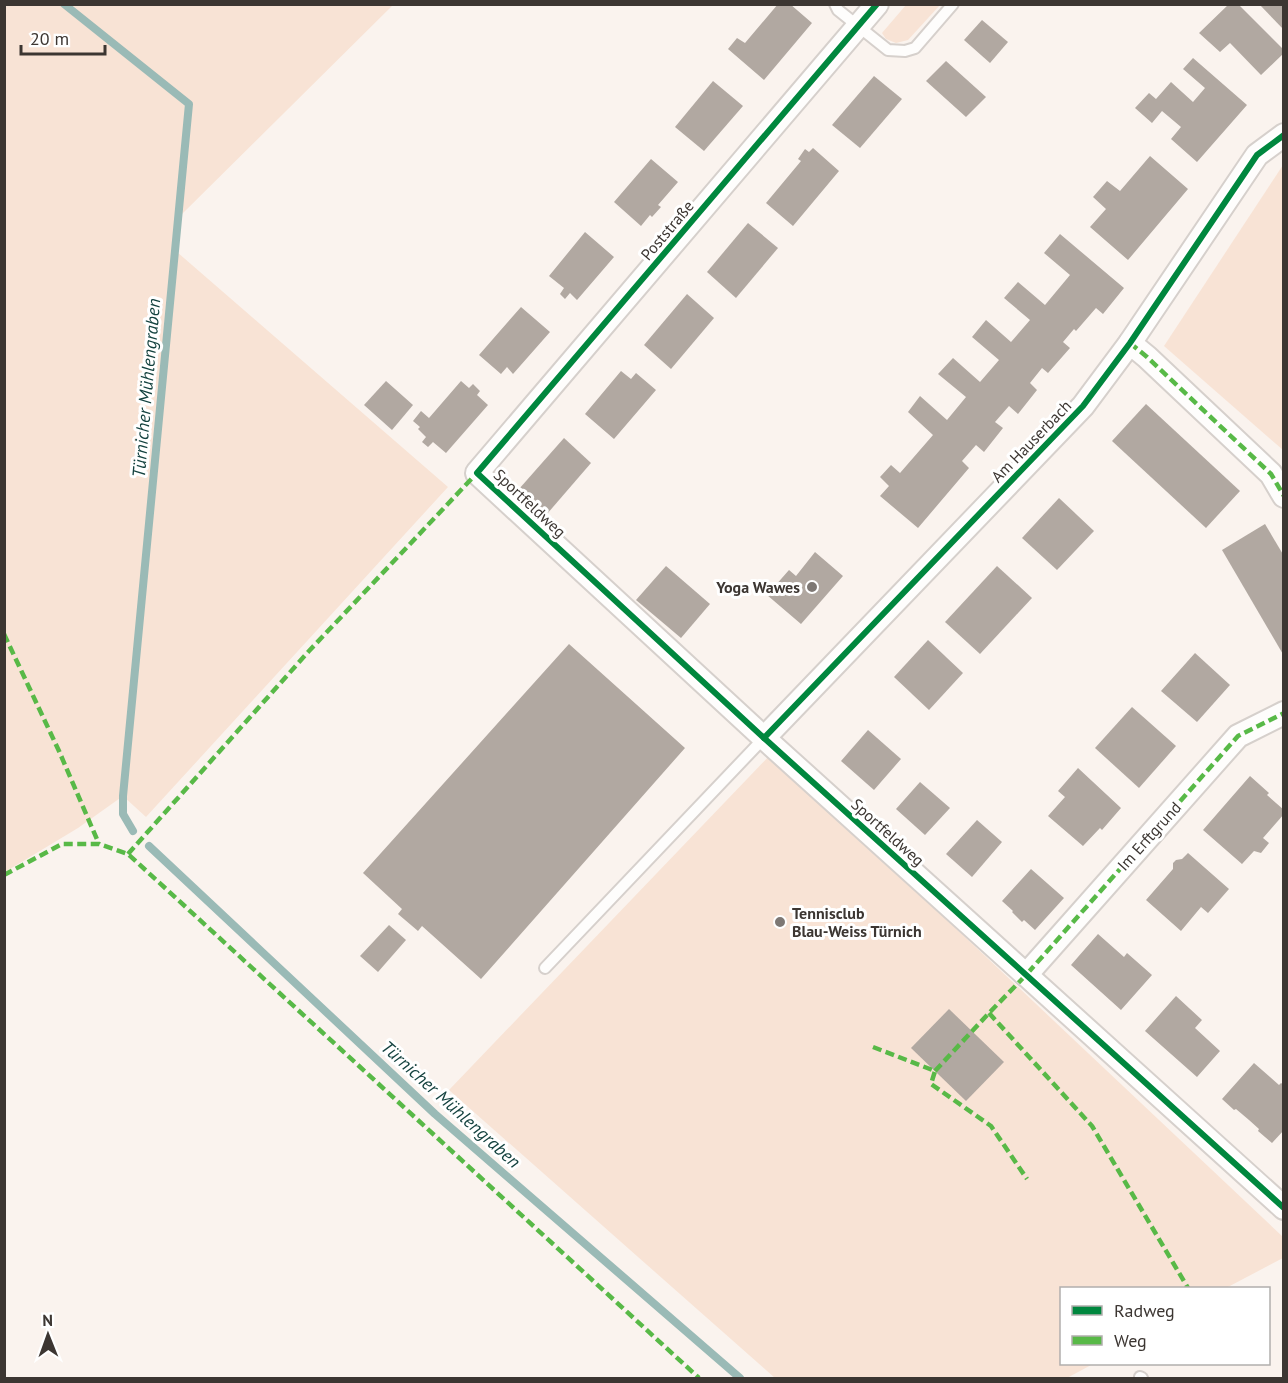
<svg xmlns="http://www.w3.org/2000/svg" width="1288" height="1383" font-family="'PT Sans',sans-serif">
<rect width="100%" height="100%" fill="#faf3ee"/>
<g fill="#f8e3d5">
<polygon points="5,4 393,5 180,216 177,252 448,487 146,817 123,796 78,828 5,872"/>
<polygon points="906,5 940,5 908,40 896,43 886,39 882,33"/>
<polygon points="1283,165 1283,450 1164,346"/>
<polygon points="771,754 1283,1237 1283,1258 1226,1288 1062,1288 1062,1364 1093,1364 1067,1378 775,1378 449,1090"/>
</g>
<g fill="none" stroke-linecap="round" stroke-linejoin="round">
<g stroke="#9abab6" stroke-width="8">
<polyline points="64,4 189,104 123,796 123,814 133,831"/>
<polyline points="149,846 435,1114 740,1378"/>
</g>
</g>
<g fill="#b1a8a1">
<polygon points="778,4 790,4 812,23 764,80 728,49 737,38 745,43"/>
<polygon points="1229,4 1238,4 1284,50 1284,53 1261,75 1230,43 1220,52 1199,33"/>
<polygon points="1259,4 1284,4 1284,30"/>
<polygon points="982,20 1008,42 990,63 964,40"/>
<polygon points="1193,58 1247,105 1197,162 1171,139 1181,127 1162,111 1152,123 1135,108 1149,93 1156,99 1171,82 1193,102 1205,88 1183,69"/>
<polygon points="946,61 986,97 966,117 926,81"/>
<polygon points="874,76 902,99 860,148 832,125"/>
<polygon points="713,81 743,106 704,151 675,127"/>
<polygon points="813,148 839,171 793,226 766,203 801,161 798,159 805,149 809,152"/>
<polygon points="1150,156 1188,189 1128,260 1090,227 1106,209 1093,197 1107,181 1120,191"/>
<polygon points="651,159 678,182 658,205 661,207 652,217 650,215 641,226 614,202"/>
<polygon points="748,223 778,248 736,298 707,272"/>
<polygon points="585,232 614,257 577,300 570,293 565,299 560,294 564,288 549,276"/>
<polygon points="1060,234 1124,288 1103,314 1096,308 1076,331 1074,329 1063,342 1070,348 1048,373 1042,368 1030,383 1037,390 1018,414 1009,406 995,422 1003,428 984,452 976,445 962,461 969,468 918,528 880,496 889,486 880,477 891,465 900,473 933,435 908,412 920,396 947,420 966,397 938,374 953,358 980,382 999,360 972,337 986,320 1011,342 1030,320 1004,298 1018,282 1045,305 1070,275 1044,253"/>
<polygon points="687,294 714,318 671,369 644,345"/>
<polygon points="521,307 550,332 513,374 507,367 501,374 479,355"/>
<polygon points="621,371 631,379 636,373 656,390 614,439 585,414"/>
<polygon points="386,381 413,405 392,430 364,405"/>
<polygon points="461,381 469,388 473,384 480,391 477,395 488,405 446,453 433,442 428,447 422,442 426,437 418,429 420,427 413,421 421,411 429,418"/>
<polygon points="1146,404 1240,491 1206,528 1112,441"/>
<polygon points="564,438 591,463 547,514 519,489"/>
<polygon points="1059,498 1094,531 1057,570 1022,538"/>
<polygon points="1265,524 1284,556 1284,656 1222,550"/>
<polygon points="815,552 843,576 801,624 767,595 789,570 796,576"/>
<polygon points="666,566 710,604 681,638 636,600"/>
<polygon points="997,566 1032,598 980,654 945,622"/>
<polygon points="928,640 963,673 929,710 894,677"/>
<polygon points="569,644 685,748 481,979 422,926 418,931 398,914 402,909 363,873"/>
<polygon points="1195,653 1230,685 1197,722 1161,691"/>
<polygon points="1132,707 1176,746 1139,788 1095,748"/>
<polygon points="868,730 901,759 874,790 841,761"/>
<polygon points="1078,768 1121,808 1102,830 1100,828 1083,846 1048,816 1065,797 1058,791"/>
<polygon points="1250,776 1269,793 1267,795 1284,810 1284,814 1263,838 1269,843 1261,853 1254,851 1242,864 1203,830"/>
<polygon points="920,782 950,808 925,835 896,809"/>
<polygon points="977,820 1002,842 972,877 946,854"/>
<polygon points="1188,853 1229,889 1208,913 1201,907 1181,931 1146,900 1173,869 1173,863 1176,860 1182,859"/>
<polygon points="1031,869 1064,898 1035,930 1024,920 1022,922 1012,912 1013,911 1002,901"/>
<polygon points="389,925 406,940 378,972 360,956"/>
<polygon points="1098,934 1124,957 1127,953 1152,975 1121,1010 1071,965"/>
<polygon points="1176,996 1202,1020 1195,1028 1220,1051 1197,1077 1145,1031"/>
<polygon points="949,1009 1004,1062 966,1101 911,1048"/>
<polygon points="1254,1063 1279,1085 1281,1083 1284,1085 1284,1130 1272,1143 1258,1131 1259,1129 1249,1120 1236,1109 1234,1110 1222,1099"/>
</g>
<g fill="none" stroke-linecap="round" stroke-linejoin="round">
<defs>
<g id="service">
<polyline points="835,4 838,10 888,50 905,51 915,48 953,4"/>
<polyline points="545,968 764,738"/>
<polyline points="1140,1377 1142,1378"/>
</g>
<g id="minor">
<polyline points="877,4 477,473 764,738 1284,1208"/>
<polyline points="1130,343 1147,357 1271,474 1284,496"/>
<polyline points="764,738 1083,406 1130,343 1257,155 1284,135"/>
<polyline points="1026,975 1238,736 1284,713"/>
</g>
</defs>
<use href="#service" stroke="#d6d0cc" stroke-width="14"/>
<use href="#minor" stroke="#d6d0cc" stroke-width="26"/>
<use href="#service" stroke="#fefdfc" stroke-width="10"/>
<use href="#minor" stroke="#fefdfc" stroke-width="22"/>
<g stroke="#58b947" stroke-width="4.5" stroke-dasharray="9 4.5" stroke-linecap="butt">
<polyline points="1130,343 1147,357 1271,474 1284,496"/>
<polyline points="4,634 59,751 99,844"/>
<polyline points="128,854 309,651 477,473"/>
<polyline points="4,875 62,844 99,844 128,854 699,1378"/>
<polyline points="989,1013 1092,1126 1188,1288"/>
<polyline points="873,1047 935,1071 931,1084 991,1126 1027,1179"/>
<polyline points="935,1071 989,1013 1026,975 1238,736 1284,713"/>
</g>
<defs>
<g id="cycleway">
<polyline points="877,4 477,473 764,738 1284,1208"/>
<polyline points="764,738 1083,406 1130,343 1257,155 1284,135"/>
</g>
</defs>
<use href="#cycleway" stroke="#fff" stroke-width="10"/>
<use href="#cycleway" stroke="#00873e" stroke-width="6"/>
</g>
<g fill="#7e7874" stroke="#fff" stroke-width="2">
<circle cx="812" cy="587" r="6"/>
<circle cx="780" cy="922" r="6"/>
</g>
<g text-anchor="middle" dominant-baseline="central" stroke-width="6" stroke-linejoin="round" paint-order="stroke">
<g font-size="16" fill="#3c3632" stroke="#fff">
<text transform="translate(667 230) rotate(-50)">Poststraße</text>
<text transform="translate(1031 441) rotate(-46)">Am Hauserbach</text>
<text transform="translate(530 503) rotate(43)">Sportfeldweg</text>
<text transform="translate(888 832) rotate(42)">Sportfeldweg</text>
<text transform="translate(1149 836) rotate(-48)">Im Erftgrund</text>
</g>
<g font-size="16" font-weight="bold" fill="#3c3632" stroke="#fff" text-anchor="end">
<text x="800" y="587">Yoga Wawes</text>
<text x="792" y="913" text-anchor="start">Tennisclub<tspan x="792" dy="18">Blau-Weiss Türnich</tspan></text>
</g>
<g font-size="18" font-style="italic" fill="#14423f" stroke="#fff">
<text transform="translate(146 388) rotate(-85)">Türnicher Mühlengraben</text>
<text transform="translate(451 1104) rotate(42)">Türnicher Mühlengraben</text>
</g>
</g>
<rect width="1288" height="1383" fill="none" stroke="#3c3632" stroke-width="12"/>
<rect x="1060" y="1287" width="210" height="78" fill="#ffffff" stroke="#b1afad" stroke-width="1.5"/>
<rect x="1072" y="1306" width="30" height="9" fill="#00873e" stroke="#b1afad" stroke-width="1.5"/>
<text x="1114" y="1317" font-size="18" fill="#3c3632">Radweg</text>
<rect x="1072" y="1336" width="30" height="9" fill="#58b947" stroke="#b1afad" stroke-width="1.5"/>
<text x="1114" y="1347" font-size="18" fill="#3c3632">Weg</text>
<g transform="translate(48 1335) rotate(359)" stroke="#ffffff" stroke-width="4.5" paint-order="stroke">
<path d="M0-4.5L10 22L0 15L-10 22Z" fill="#3c3632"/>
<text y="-9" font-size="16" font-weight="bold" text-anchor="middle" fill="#3c3632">N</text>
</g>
<path d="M21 45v9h84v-9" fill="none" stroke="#3c3632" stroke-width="3"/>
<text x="30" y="45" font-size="18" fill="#3c3632" stroke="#ffffff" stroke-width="4.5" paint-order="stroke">20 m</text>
</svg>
